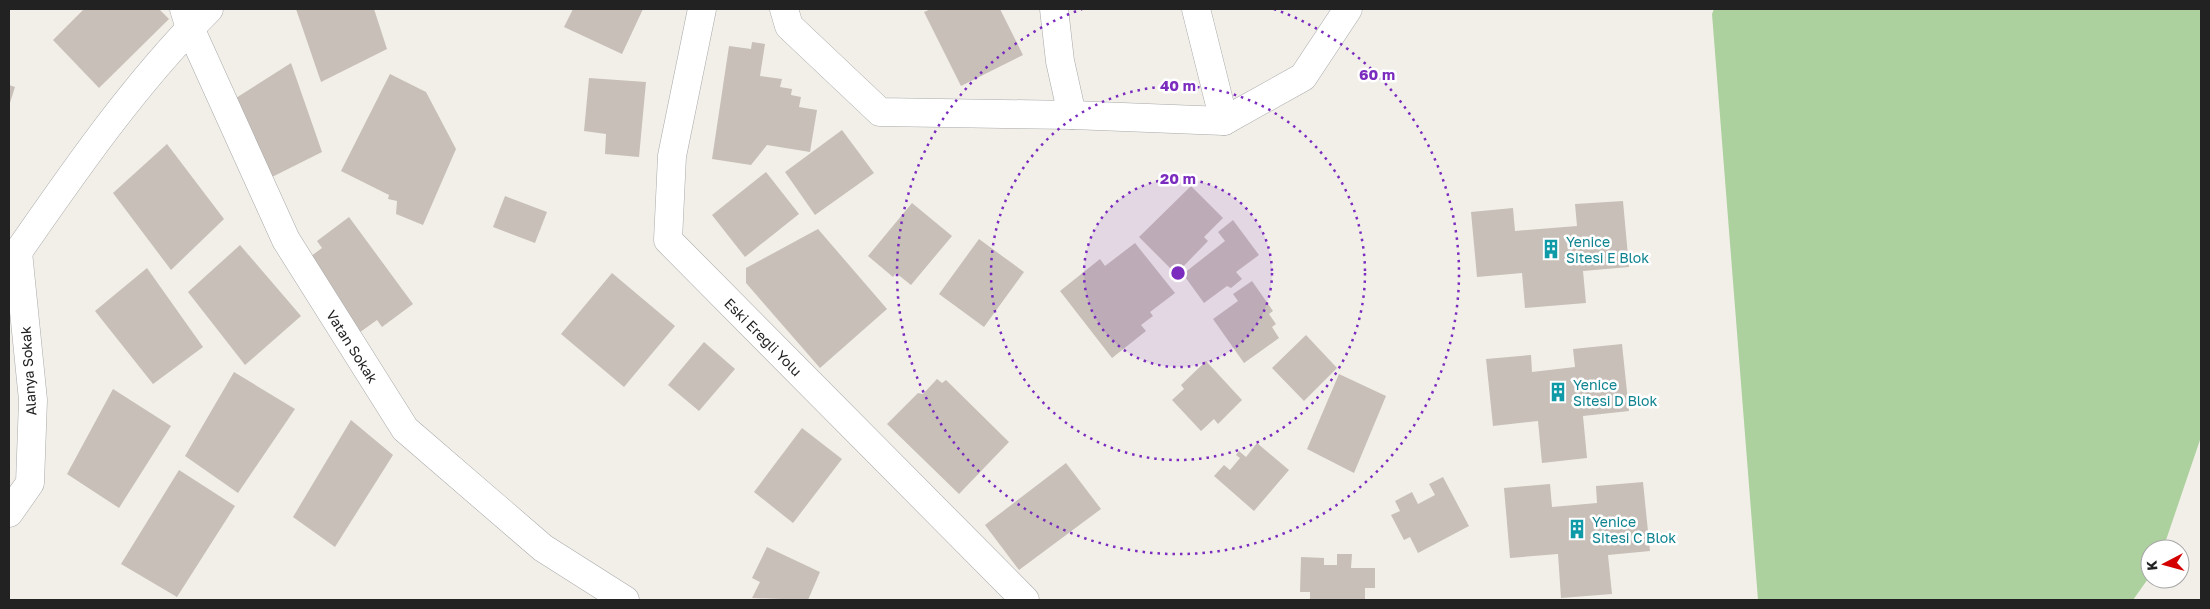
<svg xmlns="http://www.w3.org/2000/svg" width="2210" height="609" font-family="'Golos Text',sans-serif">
<rect width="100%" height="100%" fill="#f2efe9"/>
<polygon fill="#add19e" points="1714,9 2201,9 2201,437 2163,549 2150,549 2150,576 2133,600 1758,600 1712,14"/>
<g fill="#c7bfb8">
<polygon points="84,9 159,9 169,19 99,88 53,40"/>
<polygon points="296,9 374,9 387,49 321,82"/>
<polygon points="573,9 643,9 622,54 564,27"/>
<polygon points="931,9 1000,9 1023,55 961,86 924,12"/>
<polygon points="752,42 765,44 760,76 782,79 780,87 792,89 791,95 801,97 799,107 817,110 810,152 767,145 751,165 712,159 729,46 751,49"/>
<polygon points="291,63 322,152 268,179 236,98"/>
<polygon points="390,74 426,92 456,149 423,225 396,214 397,201 388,199 389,195 341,171"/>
<polygon points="589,78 646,82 639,157 605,154 606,134 584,131"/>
<polygon points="9,85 15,87 9,106"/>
<polygon points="842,130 874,173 815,215 785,172"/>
<polygon points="167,144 224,219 171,270 113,193"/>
<polygon points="766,172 799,214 745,257 712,215"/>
<polygon points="1191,186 1223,218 1204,237 1208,241 1176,274 1139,237"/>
<polygon points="505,196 547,212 535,243 493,227"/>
<polygon points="1623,201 1629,267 1583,271 1586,303 1525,308 1522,273 1477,277 1471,212 1513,208 1515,231 1577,226 1575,204"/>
<polygon points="912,203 952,236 911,285 896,273 893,277 868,256"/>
<polygon points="349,217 413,304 382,327 377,320 356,335 303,262 322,248 317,241"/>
<polygon points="1233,220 1259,255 1236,272 1242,279 1231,288 1227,286 1204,303 1183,274 1225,241 1218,232"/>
<polygon points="818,229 887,309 820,368 746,283 746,268"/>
<polygon points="979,239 1024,272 984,327 939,294"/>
<polygon points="1135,243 1175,293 1150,312 1153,316 1141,325 1146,331 1112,358 1060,291 1100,259 1105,266"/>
<polygon points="240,245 301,316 245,365 188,292"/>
<polygon points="147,268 203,347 153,384 95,311"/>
<polygon points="612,273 675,326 624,387 561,334"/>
<polygon points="1252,281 1273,311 1269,314 1276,324 1272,327 1279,338 1244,363 1213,319 1238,301 1233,294"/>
<polygon points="1306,335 1337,368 1304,401 1272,368"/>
<polygon points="704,342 735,369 699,411 668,385"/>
<polygon points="1622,344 1629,411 1583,416 1587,458 1542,463 1538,421 1493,426 1486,359 1531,355 1532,372 1575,367 1573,349"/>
<polygon points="1206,361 1242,400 1218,424 1214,419 1201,431 1172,400 1184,389 1181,385"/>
<polygon points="234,372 295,409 238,493 185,456"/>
<polygon points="1339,374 1386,396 1354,473 1307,449"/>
<polygon points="937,379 942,383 946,380 1009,442 959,494 887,424 918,393 923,394"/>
<polygon points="113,389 171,426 119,508 67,474"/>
<polygon points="351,420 393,455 335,547 293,517"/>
<polygon points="802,428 842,459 793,523 754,492"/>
<polygon points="1257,443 1289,470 1254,511 1214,476 1224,465 1230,470 1240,458 1236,455 1239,451 1246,457"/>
<polygon points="1066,463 1101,509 1019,570 985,525"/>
<polygon points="179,470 235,506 177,597 121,564"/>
<polygon points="1443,477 1469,526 1418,553 1410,537 1404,540 1391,515 1400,511 1395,501 1412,492 1418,504 1435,495 1429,484"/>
<polygon points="1643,482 1650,551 1608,555 1612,594 1561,598 1558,554 1510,558 1504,488 1550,484 1552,507 1597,503 1596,486"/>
<polygon points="767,547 820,572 808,600 752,598 760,582 752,578"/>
<polygon points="1337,554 1352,554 1351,568 1375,568 1375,588 1365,588 1365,600 1310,600 1310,592 1300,592 1301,557 1324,558 1324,565 1337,565"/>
</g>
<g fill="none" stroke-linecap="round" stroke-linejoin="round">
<defs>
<g id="minor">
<path id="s1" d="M184,9L190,28L286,240L405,429L543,548L625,600"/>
<path id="s2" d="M702,9L672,156L668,240L1025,600"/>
<polyline points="784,9 789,26 880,112 1072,115 1224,121 1303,77 1348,9"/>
<polyline points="1054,9 1060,61 1072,115"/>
<polyline points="1196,9 1224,121"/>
<path d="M18,252C77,167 136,82 209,9"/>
<polyline points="9,513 30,483 33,400 18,252"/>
</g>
</defs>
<use href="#minor" stroke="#a9a9a9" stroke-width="29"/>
<use href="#minor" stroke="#fff" stroke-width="28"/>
</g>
<circle cx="1178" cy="273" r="94" fill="#7b2cbf" fill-opacity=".12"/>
<g fill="none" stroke="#7b2cbf" stroke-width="2.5" stroke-dasharray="2.5 5">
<circle cx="1178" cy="273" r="94"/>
<circle cx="1178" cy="273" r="187"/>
<path d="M1274 9A281 281 0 1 1 1082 9"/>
</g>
<defs>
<symbol id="building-bare" viewBox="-9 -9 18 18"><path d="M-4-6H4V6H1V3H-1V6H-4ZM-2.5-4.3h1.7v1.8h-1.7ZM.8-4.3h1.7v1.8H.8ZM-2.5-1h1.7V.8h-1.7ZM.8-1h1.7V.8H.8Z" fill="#0f9aa8" stroke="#fff" stroke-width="2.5" paint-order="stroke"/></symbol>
</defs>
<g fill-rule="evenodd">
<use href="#building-bare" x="1537" y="235" width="28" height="28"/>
<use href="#building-bare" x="1544" y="378" width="28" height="28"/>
<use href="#building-bare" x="1563" y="515" width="28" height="28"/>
</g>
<g text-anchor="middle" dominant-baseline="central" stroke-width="5" stroke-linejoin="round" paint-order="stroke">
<g font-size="14" fill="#0d838f" stroke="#fff" text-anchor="start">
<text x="1566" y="241">Yenice<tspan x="1566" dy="16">Sitesi E Blok</tspan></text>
<text x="1573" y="384">Yenice<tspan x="1573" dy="16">Sitesi D Blok</tspan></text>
<text x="1592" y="521">Yenice<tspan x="1592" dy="16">Sitesi C Blok</tspan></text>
</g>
<g font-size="14" fill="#222" stroke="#fff">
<text stroke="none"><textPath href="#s2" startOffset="370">Eski Ereğli Yolu</textPath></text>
<text stroke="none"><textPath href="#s1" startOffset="378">Vatan Sokak</textPath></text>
<text transform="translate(28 371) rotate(-94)">Alanya Sokak</text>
</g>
</g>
<circle cx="1178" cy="273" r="8" fill="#7b2cbf" stroke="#fff" stroke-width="2.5"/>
<g font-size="15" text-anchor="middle" font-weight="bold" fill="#7b2cbf" stroke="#fff" stroke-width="5" stroke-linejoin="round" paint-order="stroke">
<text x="1377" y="80">60 m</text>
<text x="1178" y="91">40 m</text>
<text x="1178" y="184">20 m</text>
</g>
<rect width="2210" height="609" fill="none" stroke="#222222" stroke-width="20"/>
<g transform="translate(2165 564) rotate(264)"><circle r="24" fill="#ffffff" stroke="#a7a7a7"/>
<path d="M0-4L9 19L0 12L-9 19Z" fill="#d40000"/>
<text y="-8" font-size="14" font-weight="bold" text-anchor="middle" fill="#222222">K</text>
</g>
</svg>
